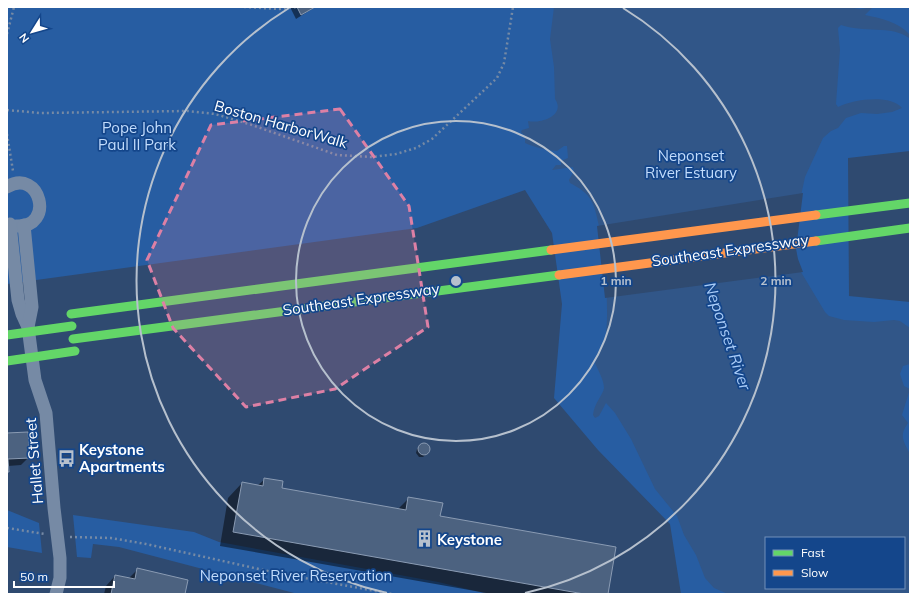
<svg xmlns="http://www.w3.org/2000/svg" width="917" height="601" font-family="Mulish,sans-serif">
<rect width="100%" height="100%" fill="#2f4a70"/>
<g fill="#275da2" fill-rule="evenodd">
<path d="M7,7H910V151L848,158L849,296L910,302V594H681L670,524L598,450L554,398L562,304L552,233L525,190L417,228L7,284ZM766,538H904V588H766Z"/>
<polygon points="7,510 39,523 42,553 7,547"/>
<polygon points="73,515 194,532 219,542 438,582 488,594 298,594 119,547 93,544 91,558 77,557"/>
</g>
<path fill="#315688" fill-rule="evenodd" d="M554,7H848L860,9L873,7L865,15C880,18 899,22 910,35L909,38C892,25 862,33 841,25L838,28L840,50L836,104L838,107C853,99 891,94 902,108L892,112L877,114L861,113L846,118L838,128L831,131L823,138L805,177L802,191L795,241L798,267L825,312L829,316L844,320L874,322L894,320L900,321L910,328V364L903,366L900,374L904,386L910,389L902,415L908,423C899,436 903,440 910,454V594H728L714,588L705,578L696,555L684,535L677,516L655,489L631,439L615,413L606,403L599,416L595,418L593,415C594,403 603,395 604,388C604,380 598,370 595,363C598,355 603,346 605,338C611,314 603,224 592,202C587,192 579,188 570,183L569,180L574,171L573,167L552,170L556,165H561V161L568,158L567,146H564L557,151C546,150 534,147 525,143V136L521,132L522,130L529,128L528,121C541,124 566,115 555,99L554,67L550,39ZM766,538H904V588H766Z"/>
<polygon fill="#2f4a70" points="803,193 796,249 798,259 803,272 605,298 597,226"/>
<g fill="#0007">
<polygon points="290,7 315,7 296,19"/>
<polygon points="7,434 29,457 21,465 8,466 7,473"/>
<polygon points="427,445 429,452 423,457 419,457 416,453 417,449"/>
<polygon points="265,479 281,489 397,510 409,498 439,516 607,594 492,594 220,546 228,498 242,483 257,486"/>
<polygon points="138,569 184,594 104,594 106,586 115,576 128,579"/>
</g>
<g fill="#4c6280" stroke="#8a9bb3">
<polygon points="297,7 315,7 301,15"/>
<polygon points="28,432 30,458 8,459 9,472 7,472 7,433"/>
<circle cx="424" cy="449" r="6"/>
<polygon points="264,478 283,481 282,488 406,510 408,497 443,503 440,516 616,547 608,594 584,594 233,532 242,482 263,486"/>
<polygon points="137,568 188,580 185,594 111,594 115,575 135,579"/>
</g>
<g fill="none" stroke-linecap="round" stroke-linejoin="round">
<g stroke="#768aa5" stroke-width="2.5" stroke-dasharray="2 3" stroke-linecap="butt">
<polyline points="244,7 279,9 296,7"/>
<polyline points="7,34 14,7"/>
<polyline points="7,110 40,113 188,111 215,114 249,124 337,155 372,157 396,154 416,148 432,139 497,78 504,63 513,7"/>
<polyline points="7,134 13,171"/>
<polyline points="7,528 45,534"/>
<polyline points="70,537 111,538 146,544 277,573 392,594"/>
</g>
<g stroke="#768aa5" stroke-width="13">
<path d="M7,187C40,167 56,228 16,226"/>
<polyline points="10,224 18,300 22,314 28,327 35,380 46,413 54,508 60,558 60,578 56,594"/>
<polyline points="24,225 32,307 28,327"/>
</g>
<g stroke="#63d668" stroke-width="9">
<polyline points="816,215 910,203"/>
<polyline points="816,241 910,228"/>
<polyline points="71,314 551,250"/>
<polyline points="73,339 559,275"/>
</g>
<g stroke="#ff974d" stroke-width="9">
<polyline points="551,250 816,215"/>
<polyline points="559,275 816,241"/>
</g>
<g stroke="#63d668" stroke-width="9">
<polyline points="7,335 72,326"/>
<polyline points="7,361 75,351"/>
</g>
</g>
<path fill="#dd80a5" fill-opacity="0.2" stroke="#dd80a5" stroke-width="3" stroke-dasharray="8 5" stroke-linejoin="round" d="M340,109L409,206L428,327L335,389L246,407L173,328L147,260L211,125Z"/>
<g fill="none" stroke="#b6c0cd" stroke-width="2">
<circle cx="456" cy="281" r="160"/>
<path d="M387 593A320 320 0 0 1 289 8M623 8A320 320 0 0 1 525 593"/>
</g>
<defs>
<symbol id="bus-bare" viewBox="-9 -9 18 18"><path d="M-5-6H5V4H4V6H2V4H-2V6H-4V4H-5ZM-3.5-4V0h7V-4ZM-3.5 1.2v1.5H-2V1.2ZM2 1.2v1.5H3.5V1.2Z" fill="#b6c0cd" stroke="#14468b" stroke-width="2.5" paint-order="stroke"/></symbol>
<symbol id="building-bare" viewBox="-9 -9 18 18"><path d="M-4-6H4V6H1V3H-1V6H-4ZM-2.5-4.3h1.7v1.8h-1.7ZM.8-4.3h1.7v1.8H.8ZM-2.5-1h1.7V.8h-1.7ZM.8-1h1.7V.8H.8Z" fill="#b6c0cd" stroke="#14468b" stroke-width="2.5" paint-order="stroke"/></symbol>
</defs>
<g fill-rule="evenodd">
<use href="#bus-bare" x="54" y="446" width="25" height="25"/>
<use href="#building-bare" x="412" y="526" width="25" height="25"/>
</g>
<g text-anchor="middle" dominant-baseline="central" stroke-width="3.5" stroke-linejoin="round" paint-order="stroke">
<g font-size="15" fill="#fff" stroke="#14468b">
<text transform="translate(281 124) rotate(16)">Boston HarborWalk</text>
<text transform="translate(730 250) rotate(-8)">Southeast Expressway</text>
<text transform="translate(361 299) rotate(-8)">Southeast Expressway</text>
<text transform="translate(34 461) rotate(-95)">Hallet Street</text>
</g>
<g font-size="15" fill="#c2dcfc" stroke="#14468b">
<text x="137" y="127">Pope John<tspan x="137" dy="17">Paul II Park</tspan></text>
<text x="691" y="155">Neponset<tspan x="691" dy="17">River Estuary</tspan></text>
<text x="296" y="575">Neponset River Reservation</text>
</g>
<g font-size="15" font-weight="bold" fill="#fff" stroke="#14468b" text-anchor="start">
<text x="79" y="449">Keystone<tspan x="79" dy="17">Apartments</tspan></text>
<text x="437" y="539">Keystone</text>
</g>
<g font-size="16" font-style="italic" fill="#a8cbf7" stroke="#14468b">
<text transform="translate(728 336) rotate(71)">Neponset River</text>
</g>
</g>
<circle cx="456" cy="281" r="6" fill="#b6c0cd" stroke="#14468b" stroke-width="2"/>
<g font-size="12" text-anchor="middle" font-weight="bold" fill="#b6c0cd" stroke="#14468b" stroke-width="3.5" stroke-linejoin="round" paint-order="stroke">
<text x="616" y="285">1 min</text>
<text x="776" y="285">2 min</text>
</g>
<rect width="917" height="601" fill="none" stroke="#ffffff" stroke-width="16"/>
<rect x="765" y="537" width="140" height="52" fill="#14468b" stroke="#7290b9"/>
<rect x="773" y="550" width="20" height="6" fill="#63d668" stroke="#7290b9"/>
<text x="801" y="557" font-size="12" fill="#ffffff">Fast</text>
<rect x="773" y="570" width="20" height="6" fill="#ff974d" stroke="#7290b9"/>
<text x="801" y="577" font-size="12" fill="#ffffff">Slow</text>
<g transform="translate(32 32) rotate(233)" stroke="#14468b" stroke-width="3" paint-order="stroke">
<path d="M0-3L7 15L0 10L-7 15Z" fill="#ffffff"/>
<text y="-6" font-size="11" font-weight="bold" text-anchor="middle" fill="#ffffff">N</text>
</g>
<path d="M14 581v6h100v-6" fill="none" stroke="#ffffff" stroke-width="2"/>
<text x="20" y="581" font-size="12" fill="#ffffff" stroke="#14468b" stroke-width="3" paint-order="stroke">50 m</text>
</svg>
